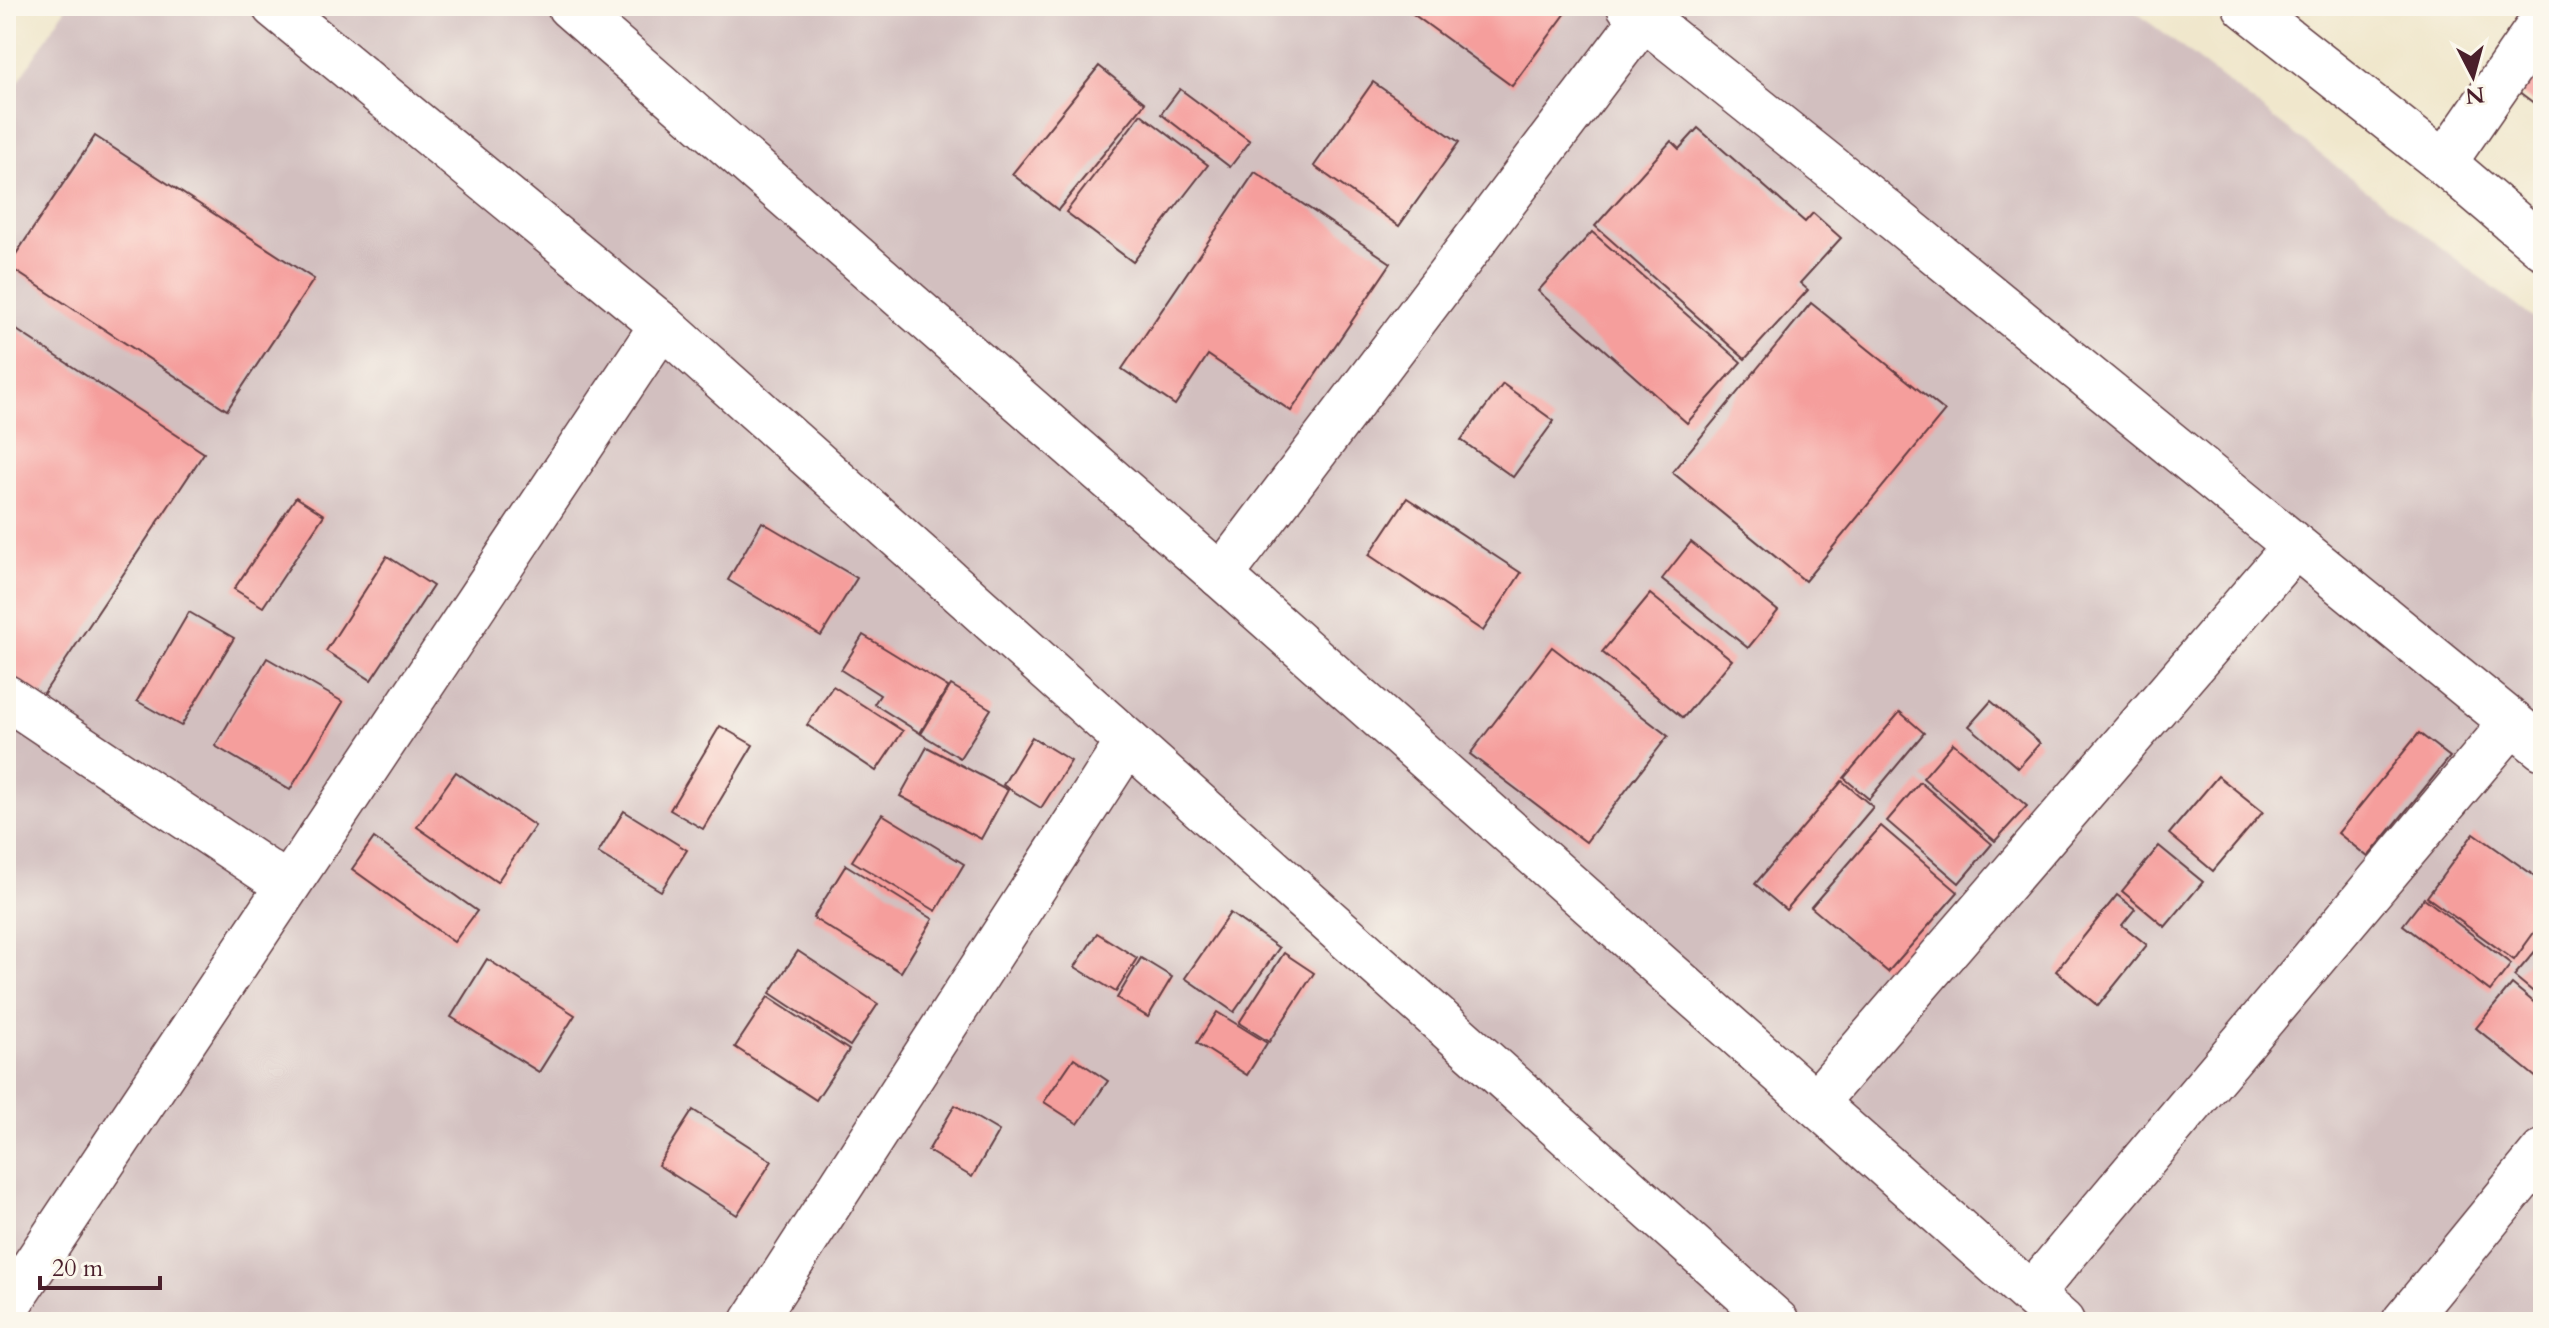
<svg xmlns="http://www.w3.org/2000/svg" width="2549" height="1328" font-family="Cardo,serif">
<rect width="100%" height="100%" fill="#fbf7ec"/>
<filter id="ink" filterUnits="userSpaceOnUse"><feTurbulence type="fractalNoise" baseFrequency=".0125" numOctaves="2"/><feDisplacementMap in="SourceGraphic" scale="16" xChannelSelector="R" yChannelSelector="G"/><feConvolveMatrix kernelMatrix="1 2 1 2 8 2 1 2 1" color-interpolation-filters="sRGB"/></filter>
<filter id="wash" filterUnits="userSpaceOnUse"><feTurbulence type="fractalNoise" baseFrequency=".006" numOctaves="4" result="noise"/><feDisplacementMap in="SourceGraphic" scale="32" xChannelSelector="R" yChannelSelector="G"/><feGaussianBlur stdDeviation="1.8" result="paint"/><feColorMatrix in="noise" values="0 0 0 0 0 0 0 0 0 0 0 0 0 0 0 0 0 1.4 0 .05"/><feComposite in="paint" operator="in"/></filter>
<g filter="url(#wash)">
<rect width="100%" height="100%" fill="#f0e7cc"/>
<polygon fill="#d2bfbf" points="67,6 2128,6 2543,326 2543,1322 6,1322 6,101"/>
<g id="blocks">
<g fill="#f59e9c">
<polygon points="1402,6 1556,6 1566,13 1512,86"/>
<polygon points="2543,42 2543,110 2510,85"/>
<polygon points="1099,66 1145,103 1058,210 1012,174"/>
<polygon points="1373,82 1459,142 1399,226 1314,166"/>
<polygon points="1180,89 1250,141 1230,167 1161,114"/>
<polygon points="1141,114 1208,165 1133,262 1066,212"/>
<polygon points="1698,128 1805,222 1813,213 1841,238 1800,283 1808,290 1745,359 1595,226 1671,141 1679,149"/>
<polygon points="95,136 314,279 227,410 8,266"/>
<polygon points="1255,172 1391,263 1291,411 1208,355 1175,405 1122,369"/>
<polygon points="1592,232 1741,362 1687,423 1538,291"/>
<polygon points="1811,303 1945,411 1805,581 1672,472"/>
<polygon points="6,323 204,453 42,696 6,673"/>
<polygon points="1503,384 1554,421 1513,477 1461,440"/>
<polygon points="296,497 324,515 263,607 234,589"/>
<polygon points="1407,498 1521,573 1483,631 1369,555"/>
<polygon points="762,522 857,578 821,636 728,580"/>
<polygon points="1691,542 1778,611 1748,648 1662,579"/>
<polygon points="387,556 433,586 371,680 326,651"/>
<polygon points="1650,594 1732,660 1683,718 1602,652"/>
<polygon points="189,612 234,638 181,726 137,701"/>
<polygon points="863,635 948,687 920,733 874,704 880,695 841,670"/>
<polygon points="1552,647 1668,736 1586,842 1470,754"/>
<polygon points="267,658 343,702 290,790 215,746"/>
<polygon points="951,685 991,709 960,758 921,734"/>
<polygon points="833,686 903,731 876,771 807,725"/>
<polygon points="1991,701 2040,743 2018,768 1969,726"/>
<polygon points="1900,712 1924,733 1869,799 1844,778"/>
<polygon points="720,726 753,745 703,829 670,810"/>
<polygon points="2419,733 2450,757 2368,857 2338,833"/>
<polygon points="1032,737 1071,761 1041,808 1003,785"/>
<polygon points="1953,743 2027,806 1995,841 1923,778"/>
<polygon points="927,747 1008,790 981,839 900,796"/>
<polygon points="456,772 535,826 497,882 417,827"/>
<polygon points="2218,776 2263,812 2213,871 2169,834"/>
<polygon points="1842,781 1873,807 1786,910 1755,884"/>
<polygon points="1920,782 1992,844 1959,883 1887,821"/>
<polygon points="624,811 687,850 661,891 598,853"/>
<polygon points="882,814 964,864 936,911 852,861"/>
<polygon points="1881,826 1958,892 1888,972 1811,907"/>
<polygon points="2474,833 2543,882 2543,920 2514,960 2427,897"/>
<polygon points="374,838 477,911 454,942 352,869"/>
<polygon points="2159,846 2203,882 2165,927 2122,891"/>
<polygon points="846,865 933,919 901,972 813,918"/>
<polygon points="2117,895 2135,909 2122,925 2147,945 2098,1006 2056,971"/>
<polygon points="2424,898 2511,964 2490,991 2403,925"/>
<polygon points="1230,913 1279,948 1234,1012 1185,978"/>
<polygon points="1097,933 1137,958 1116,992 1075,967"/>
<polygon points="2543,942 2543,1000 2514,976"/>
<polygon points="798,951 878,1004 850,1046 770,993"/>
<polygon points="1284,953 1314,973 1269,1042 1239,1023"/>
<polygon points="1141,958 1172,977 1148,1017 1117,998"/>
<polygon points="487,959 575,1015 539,1072 451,1017"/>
<polygon points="2512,984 2543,1010 2543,1076 2539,1080 2476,1028"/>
<polygon points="768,997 849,1050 816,1100 735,1047"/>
<polygon points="1217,1012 1267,1043 1247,1075 1197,1043"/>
<polygon points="1074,1058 1108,1081 1078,1124 1044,1102"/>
<polygon points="955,1105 999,1131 972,1177 928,1151"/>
<polygon points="693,1110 772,1161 737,1215 658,1165"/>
</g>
</g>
</g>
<g filter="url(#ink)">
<use href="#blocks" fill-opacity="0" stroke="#633d43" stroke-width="2"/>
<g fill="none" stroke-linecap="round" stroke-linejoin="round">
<defs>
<g id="minor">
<polyline points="274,6 662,325 1777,1322"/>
<polyline points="569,6 1221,576 2062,1322"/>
<polyline points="1629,6 1874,202 2543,748"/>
<polyline points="2245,6 2444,163 2543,247"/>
<polyline points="2444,163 2543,20"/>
<polyline points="1221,576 1643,18"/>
<polyline points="6,697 287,885"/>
<polyline points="1815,1103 2295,546"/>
<polyline points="2031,1294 2512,723"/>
<polyline points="6,1308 662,325"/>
<polyline points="753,1322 1128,742"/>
<polyline points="2404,1322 2543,1152"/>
</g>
</defs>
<use href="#minor" stroke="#633d43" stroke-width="47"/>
<use href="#minor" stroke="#fff" stroke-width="44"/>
</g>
</g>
<rect width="2549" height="1328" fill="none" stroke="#fbf7ec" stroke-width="32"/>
<g transform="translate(2473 76) rotate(174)" stroke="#fbf7ec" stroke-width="6" paint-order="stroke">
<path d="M0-6L14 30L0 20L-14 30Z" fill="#4a1f2b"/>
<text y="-12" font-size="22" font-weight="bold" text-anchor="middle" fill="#4a1f2b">N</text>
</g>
<path d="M40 1276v12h120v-12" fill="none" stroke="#4a1f2b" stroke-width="4"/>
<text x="52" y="1276" font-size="24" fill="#4a1f2b" stroke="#fbf7ec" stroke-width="6" paint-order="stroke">20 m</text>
</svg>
